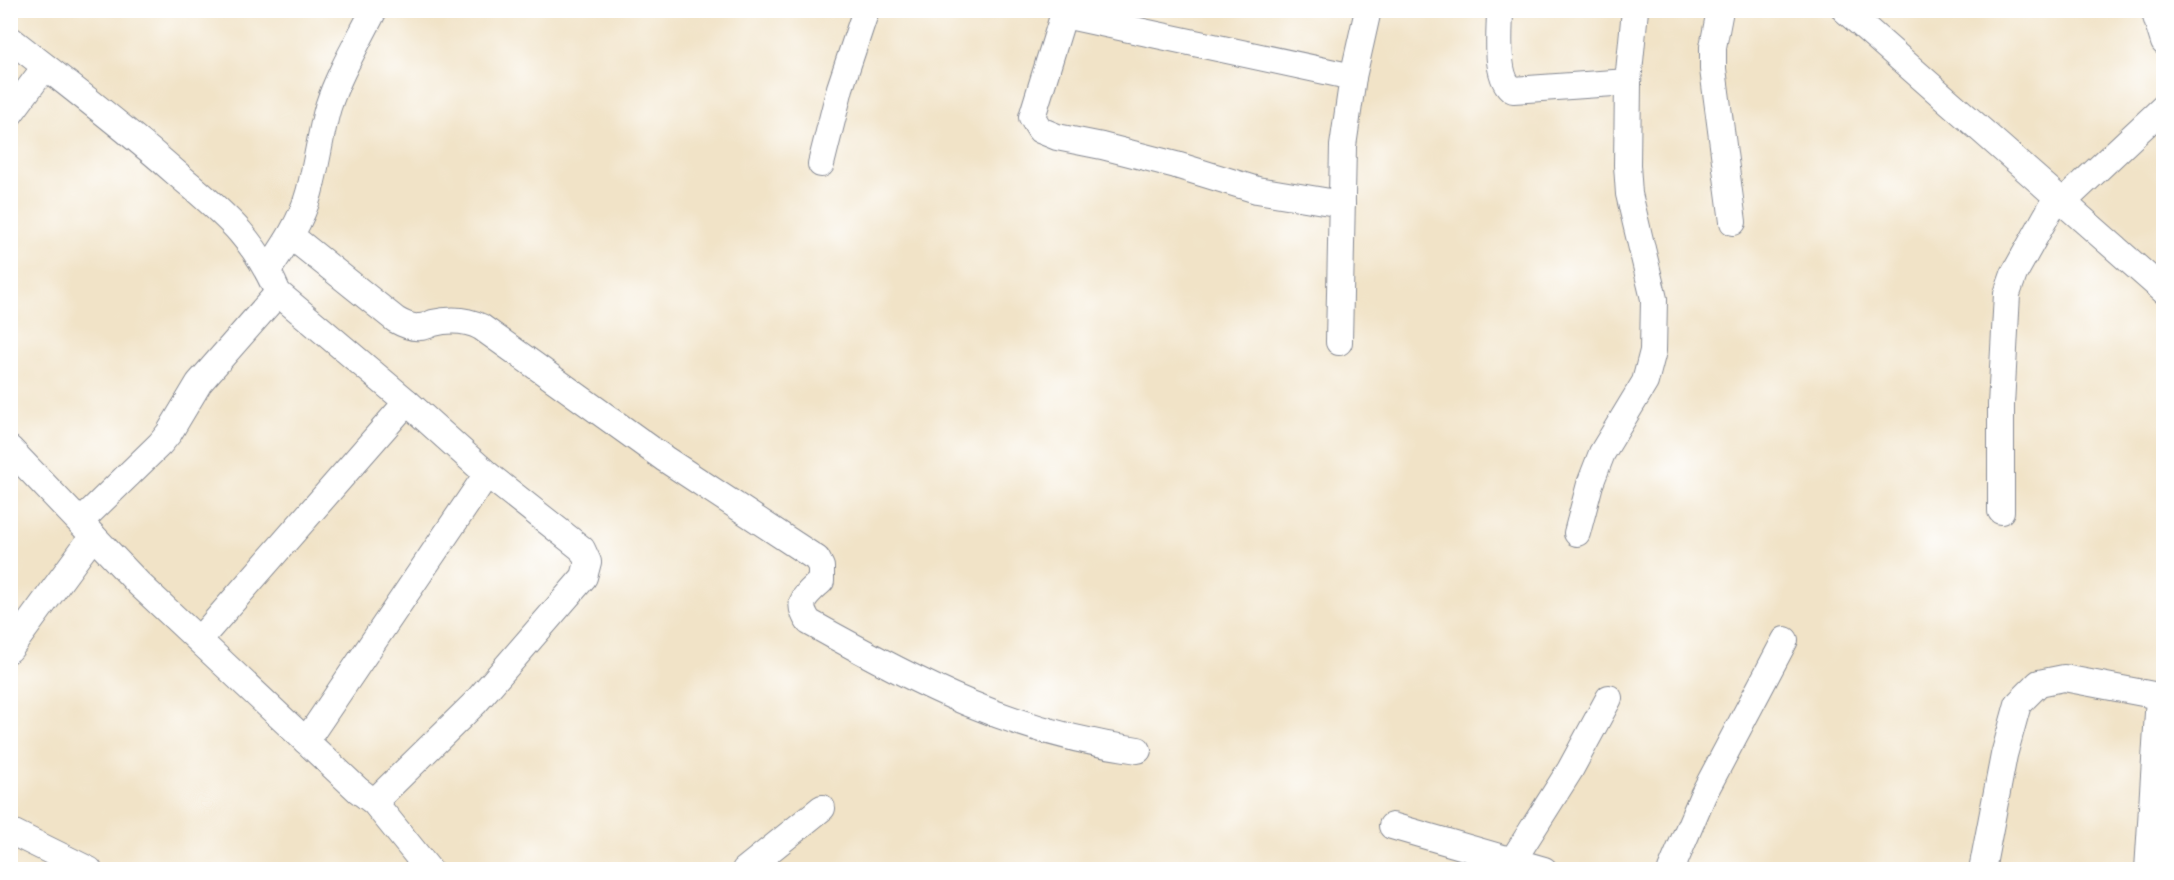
<svg xmlns="http://www.w3.org/2000/svg" width="2174" height="880" font-family="'IM FELL French Canon',serif">
<rect width="100%" height="100%" fill="#fff"/>
<filter id="ink" filterUnits="userSpaceOnUse"><feTurbulence type="fractalNoise" baseFrequency=".0167" numOctaves="2"/><feDisplacementMap in="SourceGraphic" scale="12" xChannelSelector="R" yChannelSelector="G"/><feConvolveMatrix kernelMatrix="1 2 1 2 8 2 1 2 1" color-interpolation-filters="sRGB"/></filter>
<filter id="wash" filterUnits="userSpaceOnUse"><feTurbulence type="fractalNoise" baseFrequency=".008" numOctaves="4" result="noise"/><feDisplacementMap in="SourceGraphic" scale="24" xChannelSelector="R" yChannelSelector="G"/><feGaussianBlur stdDeviation="1.35" result="paint"/><feColorMatrix in="noise" values="0 0 0 0 0 0 0 0 0 0 0 0 0 0 0 0 0 1.4 0 .05"/><feComposite in="paint" operator="in"/></filter>
<g filter="url(#wash)">
<rect width="100%" height="100%" fill="#f1e3c7"/>
</g>
<g filter="url(#ink)">
<g fill="none" stroke-linecap="round" stroke-linejoin="round">
<defs>
<g id="minor">
<polyline points="1065,10 1032,117 1040,130 1057,137 1102,146 1176,165 1257,190 1342,204"/>
<path d="M1500,10C1500,32 1494,78 1513,90L1628,82"/>
<polyline points="1720,10 1713,47 1713,69 1733,222"/>
<polyline points="1845,10 2164,291"/>
<polyline points="2154,10 2164,42"/>
<polyline points="1064,15 1353,77"/>
<path d="M10,39C66,83 122,125 175,172C221,212 253,235 278,293L407,402L487,474L582,549L588,562L584,577L475,703L374,802"/>
<polyline points="10,114 45,67"/>
<polyline points="821,164 840,88 866,10"/>
<polyline points="2063,202 2164,107"/>
<path d="M291,236L396,320C403,324 411,328 419,327C424,327 429,325 433,323C450,319 465,319 481,327L665,459L817,559L821,567V581C805,596 795,602 809,622C917,683 1013,733 1138,750"/>
<path d="M268,270C285,245 301,222 309,193C317,164 320,135 328,107C339,73 358,42 374,10"/>
<polyline points="1339,342 1343,146 1353,77 1368,10"/>
<polyline points="10,449 139,584 358,790 374,802 429,870"/>
<polyline points="2001,511 2001,405 2007,294 2014,274 2057,197"/>
<polyline points="81,521 160,444 169,433 199,383 278,293"/>
<polyline points="1577,533 1590,484 1602,453 1645,382 1653,351 1654,299 1629,194 1627,165 1628,82 1635,10"/>
<polyline points="199,640 407,402"/>
<polyline points="10,649 93,536"/>
<polyline points="306,741 487,474"/>
<polyline points="1392,826 1544,870"/>
<polyline points="10,831 89,870"/>
<polyline points="1513,860 1570,770 1609,698"/>
<polyline points="745,870 822,808"/>
<polyline points="1671,870 1703,795 1785,640"/>
<polyline points="1982,870 2004,755 2018,704 2039,683 2064,678 2164,697"/>
<polyline points="2148,870 2159,697"/>
</g>
</defs>
<use href="#minor" stroke="#868992" stroke-width="28"/>
<use href="#minor" stroke="#fff" stroke-width="26"/>
</g>
</g>
<rect width="2174" height="880" fill="none" stroke="#fff" stroke-width="36"/>
</svg>
